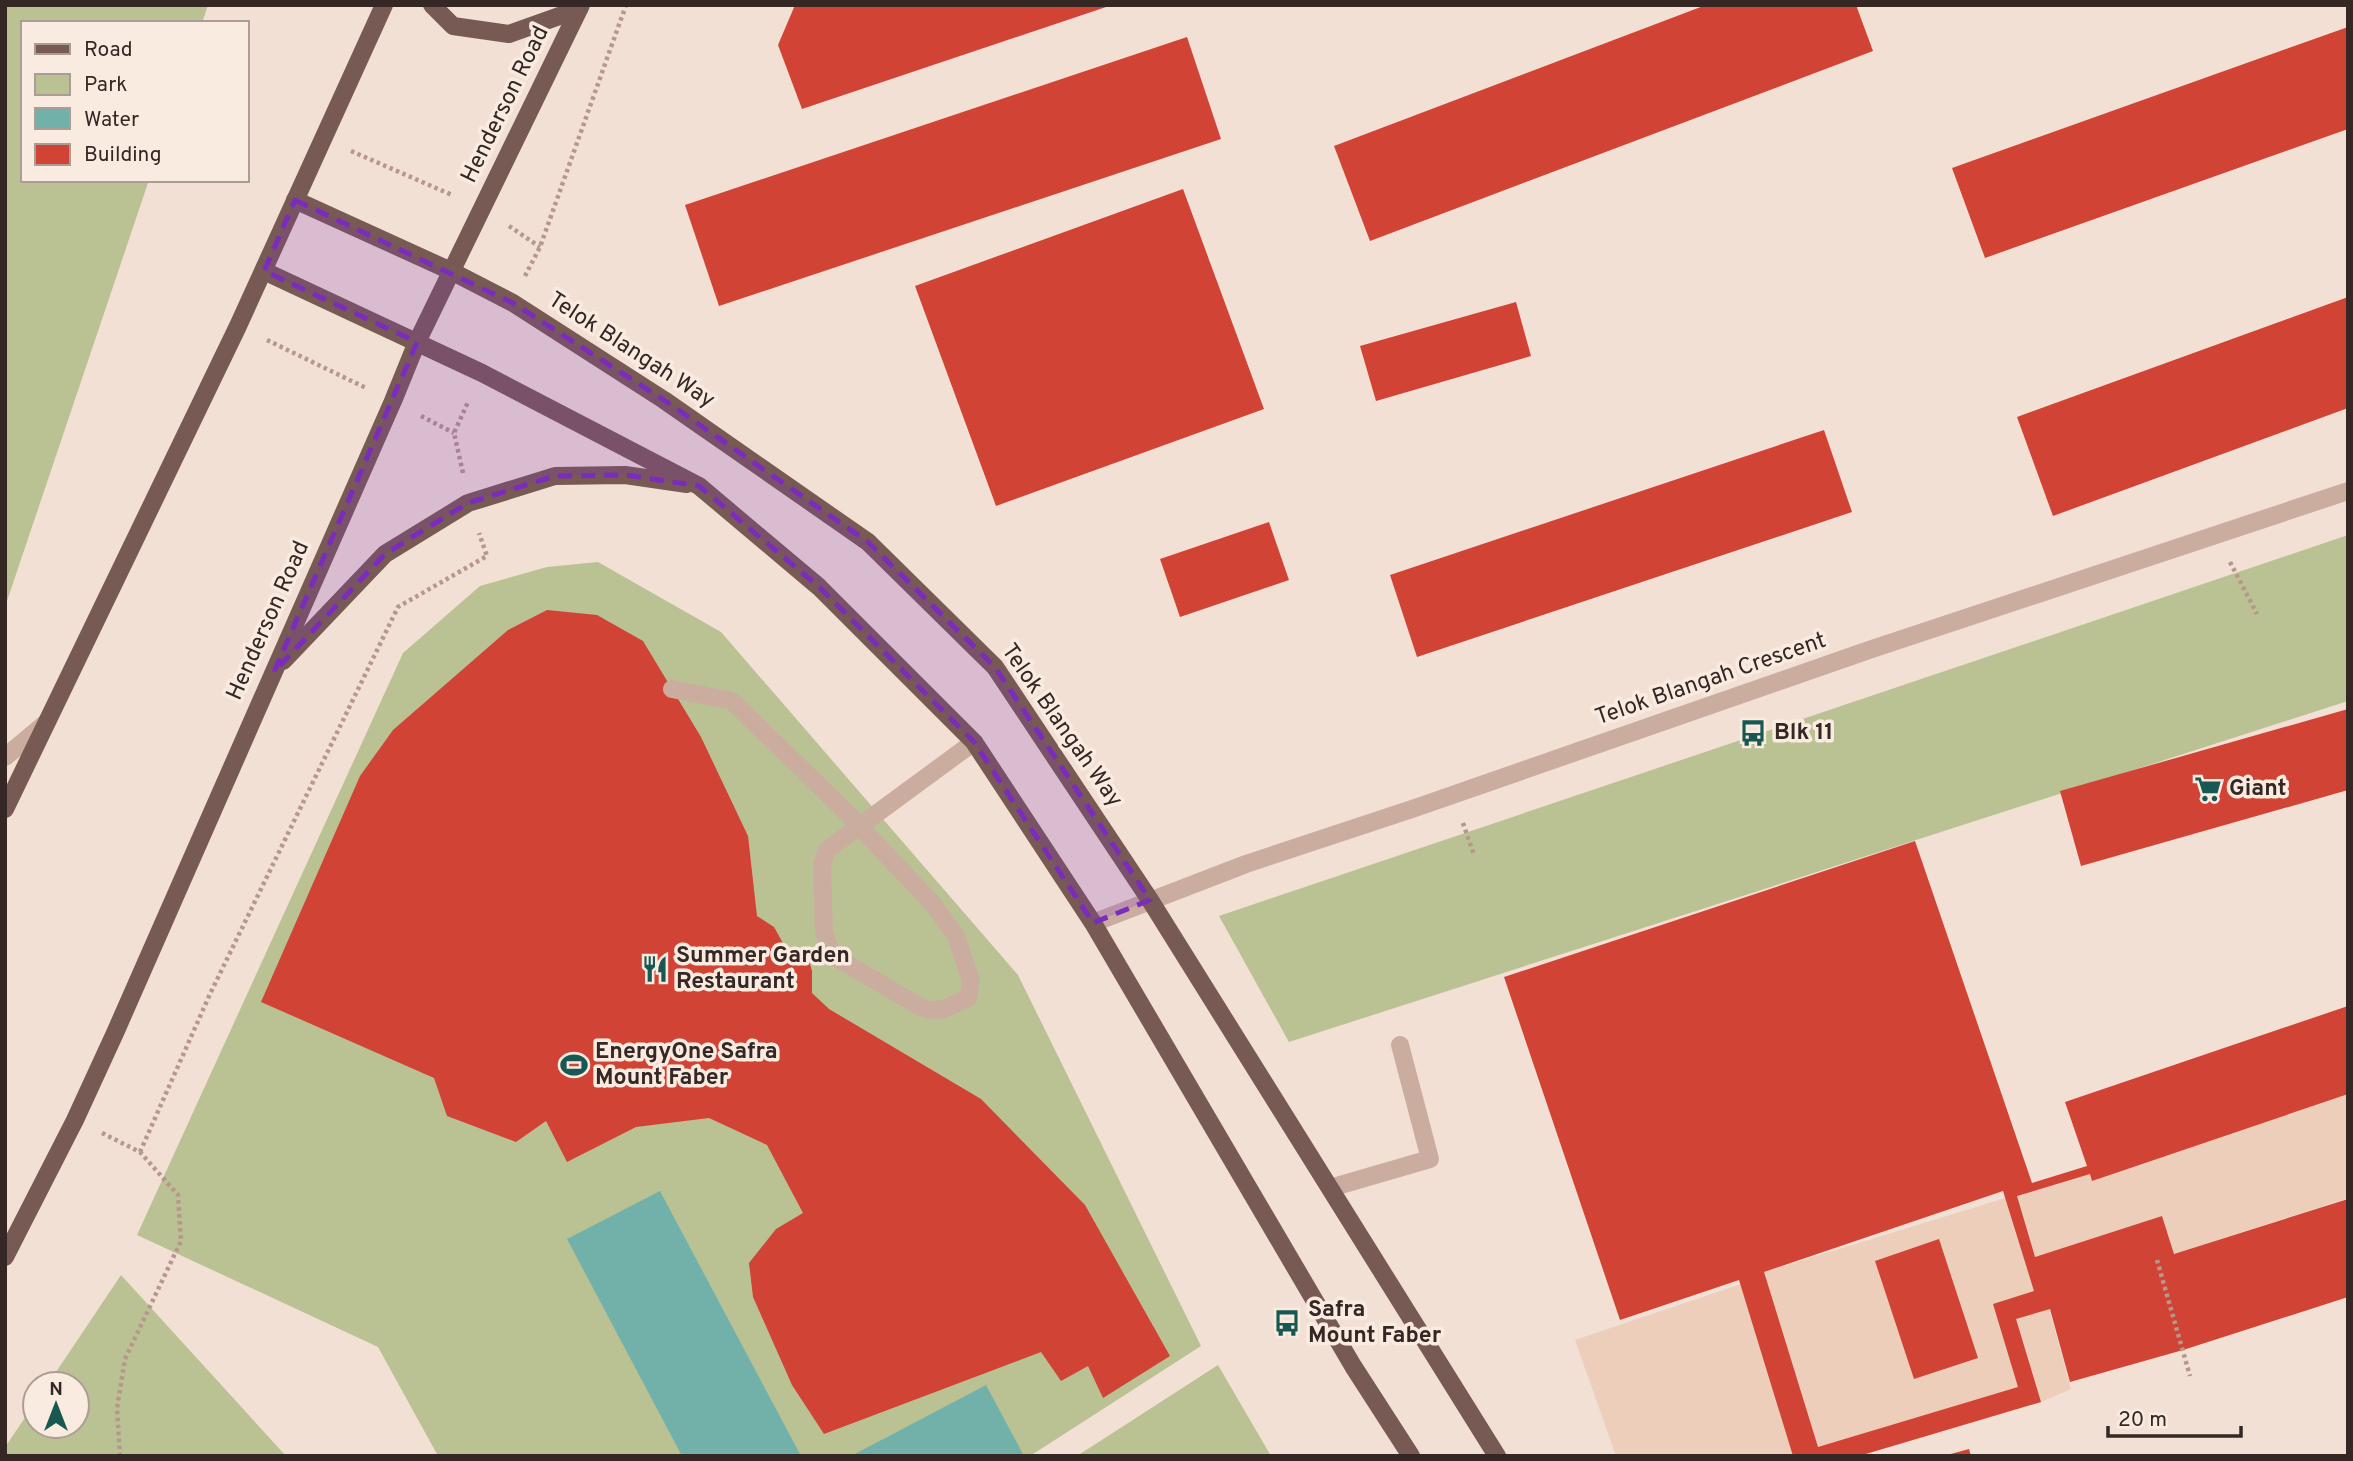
<svg xmlns="http://www.w3.org/2000/svg" width="2353" height="1461" font-family="Overpass,sans-serif">
<rect width="100%" height="100%" fill="#f2e0d5"/>
<g fill="#bac294">
<polygon points="5,5 208,5 202,23 23,23 23,180 149,180 5,607"/>
<polygon points="2348,535 2348,701 1289,1042 1219,916"/>
<polygon points="598,562 721,632 1018,975 1201,1346 1030,1456 438,1456 378,1347 137,1235 403,653 480,586 547,567"/>
<polygon points="121,1275 286,1456 5,1456 5,1447 35,1403 35,1426 77,1426 77,1384 48,1384"/>
<polygon points="1218,1365 1271,1456 1077,1456"/>
</g>
<polygon fill="#ecceba" points="2348,1085 2348,1198 2174,1254 2162,1216 2035,1257 2071,1389 2041,1402 1859,1456 1616,1456 1575,1340 1753,1280 1764,1272 2012,1196"/>
<g fill="#72b1aa">
<polygon points="660,1191 801,1456 682,1456 567,1239"/>
<polygon points="986,1385 1024,1456 851,1456"/>
</g>
<g fill="#d04335" fill-rule="evenodd">
<polygon points="795,5 1109,5 1109,6 802,109 778,45"/>
<polygon points="1706,5 1856,5 1873,51 1370,241 1334,146"/>
<polygon points="2348,27 2348,129 1985,258 1952,168"/>
<polygon points="1187,37 1221,139 719,306 685,205"/>
<polygon points="1183,189 1264,409 996,506 915,286"/>
<polygon points="2348,297 2348,408 2053,516 2017,417"/>
<polygon points="1516,302 1531,356 1376,401 1360,346"/>
<polygon points="1824,430 1852,512 1417,657 1390,575"/>
<polygon points="1269,522 1289,580 1180,617 1160,559"/>
<polygon points="547,610 597,615 643,641 701,737 748,836 757,916 774,927 789,954 808,957 812,971 812,993 829,1009 981,1099 1085,1205 1170,1356 1103,1398 1088,1366 1061,1381 1041,1352 824,1434 792,1385 753,1297 749,1263 776,1229 803,1213 767,1145 709,1118 636,1127 567,1162 546,1121 516,1142 447,1116 434,1078 261,1002 360,776 393,730 508,630"/>
<polygon points="2348,709 2348,790 2081,866 2060,791"/>
<path d="M1915,841L2032,1183L2087,1166L2065,1102L2348,1006V1094L2092,1181L2090,1174L2017,1196L2035,1257L2162,1216L2174,1254L2348,1199V1297L2183,1350L2070,1382L2050,1309L2016,1319L2041,1402L1859,1456H1793L1739,1280L1620,1320L1504,977ZM2003,1191L2034,1291L1993,1304L2018,1387L1818,1447L1764,1272Z"/>
<polygon points="1939,1239 1978,1358 1914,1379 1875,1261"/>
<polygon points="1969,1449 1971,1456 1947,1456 1947,1455"/>
</g>
<g fill="none" stroke-linecap="round" stroke-linejoin="round">
<g stroke="#b7978b" stroke-width="4.5" stroke-dasharray="3.5 3.5" stroke-linecap="butt">
<polyline points="351,151 452,195"/>
<polyline points="509,226 540,247"/>
<polyline points="525,276 540,247 626,5"/>
<polyline points="267,340 366,388"/>
<polyline points="421,416 454,433"/>
<polyline points="463,473 454,433 468,402"/>
<polyline points="2230,562 2257,614"/>
<polyline points="1463,823 1474,855"/>
<polyline points="102,1133 140,1152 178,1195 181,1241 125,1359 117,1408 120,1456"/>
<polyline points="140,1152 210,994 398,607 487,556 479,533"/>
<polyline points="2157,1260 2190,1376"/>
</g>
<g stroke="#cbada0" stroke-width="18">
<path d="M672,689L732,701L842,808L933,904L956,936L971,981L968,998C952,1005 940,1014 922,1008L837,958L829,947L824,932L822,864L827,850L974,742"/>
<polyline points="5,757 47,722"/>
<polyline points="1093,923 1246,864 1415,808 1869,650 2348,491"/>
<polyline points="1330,1188 1430,1159 1400,1045"/>
</g>
<g stroke="#785a54" stroke-width="18">
<polyline points="432,5 453,26 509,34 579,9"/>
<polyline points="295,200 451,271 513,303 664,400 868,542 995,667 1150,900 1497,1456"/>
<polyline points="264,271 482,373 699,486 819,587 974,742 1093,923 1353,1366 1411,1456"/>
<polyline points="283,661 385,554 468,503 555,476 625,475 687,484"/>
<polyline points="5,809 238,326 384,5"/>
<polyline points="5,1257 75,1120 115,1033 393,401 417,342 581,5"/>
</g>
</g>
<path fill="#7b2cbf" fill-opacity="0.2" stroke="#7b2cbf" stroke-width="5" stroke-dasharray="14 9" stroke-linejoin="round" d="M295,200L513,303L664,400L868,542L995,667L1150,900L1093,923L974,742L819,587L699,486L625,475L555,476L468,503L385,554L274,672L417,342L264,271Z"/>
<defs>
<symbol id="bus-bare" viewBox="-9 -9 18 18"><path d="M-5-6H5V4H4V6H2V4H-2V6H-4V4H-5ZM-3.5-4V0h7V-4ZM-3.5 1.2v1.5H-2V1.2ZM2 1.2v1.5H3.5V1.2Z" fill="#175852" stroke="#faebe1" stroke-width="2.5" paint-order="stroke"/></symbol>
<symbol id="supermarket-bare" viewBox="-9 -9 18 18"><path d="M-6-5.5h2.5l.6 2H6L4.5 2H-2.5L-4.4-4H-6ZM-1.5 3.2a1.3 1.3 0 1 0 .1 0ZM3 3.2a1.3 1.3 0 1 0 .1 0Z" fill="#175852" stroke="#faebe1" stroke-width="2.5" paint-order="stroke"/></symbol>
<symbol id="restaurant-bare" viewBox="-9 -9 18 18"><path d="M-5-6h1v4h1v-4h1v4h1v-4h1v5L-1.5 .5V6h-2V.5L-5-1ZM5-6V6H3V1.5H1.5Q1.5-4 5-6Z" fill="#175852" stroke="#faebe1" stroke-width="2.5" paint-order="stroke"/></symbol>
<symbol id="stadium-bare" viewBox="-9 -9 18 18"><path d="M0-5a6.5 5 0 1 0 0 10a6.5 5 0 1 0 0-10ZM-3.5-1.8h7v3.6h-7Z" fill="#175852" stroke="#faebe1" stroke-width="2.5" paint-order="stroke"/></symbol>
</defs>
<g fill-rule="evenodd">
<use href="#bus-bare" x="1734" y="714" width="38" height="38"/>
<use href="#supermarket-bare" x="2189" y="770" width="38" height="38"/>
<use href="#restaurant-bare" x="636" y="950" width="38" height="38"/>
<use href="#stadium-bare" x="555" y="1046" width="38" height="38"/>
<use href="#bus-bare" x="1268" y="1304" width="38" height="38"/>
</g>
<g text-anchor="middle" dominant-baseline="central" stroke-width="7" stroke-linejoin="round" paint-order="stroke">
<g font-size="23" fill="#342724" stroke="#faebe1">
<text transform="translate(506 105) rotate(-64)">Henderson Road</text>
<text transform="translate(631 351) rotate(33)">Telok Blangah Way</text>
<text transform="translate(269 621) rotate(-66)">Henderson Road</text>
<text transform="translate(1711 680) rotate(-19)">Telok Blangah Crescent</text>
<text transform="translate(1061 726) rotate(55)">Telok Blangah Way</text>
</g>
<g font-size="23" font-weight="bold" fill="#342724" stroke="#faebe1" text-anchor="start">
<text x="1774" y="733">Blk 11</text>
<text x="2229" y="789">Giant</text>
<text x="676" y="956">Summer Garden<tspan x="676" dy="26">Restaurant</tspan></text>
<text x="595" y="1052">EnergyOne Safra<tspan x="595" dy="26">Mount Faber</tspan></text>
<text x="1308" y="1310">Safra<tspan x="1308" dy="26">Mount Faber</tspan></text>
</g>
</g>
<rect width="2353" height="1461" fill="none" stroke="#342724" stroke-width="14"/>
<rect x="21" y="21" width="228" height="161" fill="#faebe1" stroke="#ab9d95" stroke-width="2"/>
<rect x="35" y="44" width="35" height="10" fill="#785a54" stroke="#ab9d95" stroke-width="2"/>
<text x="84" y="56" font-size="21" fill="#342724">Road</text>
<rect x="35" y="74" width="35" height="21" fill="#bac294" stroke="#ab9d95" stroke-width="2"/>
<text x="84" y="91" font-size="21" fill="#342724">Park</text>
<rect x="35" y="108" width="35" height="21" fill="#72b1aa" stroke="#ab9d95" stroke-width="2"/>
<text x="84" y="126" font-size="21" fill="#342724">Water</text>
<rect x="35" y="144" width="35" height="21" fill="#d04335" stroke="#ab9d95" stroke-width="2"/>
<text x="84" y="161" font-size="21" fill="#342724">Building</text>
<g transform="translate(56 1405)"><circle r="33" fill="#faebe1" stroke="#ab9d95" stroke-width="2"/>
<path d="M0-5L12 26L0 18L-12 26Z" fill="#175852"/>
<text y="-10" font-size="19" font-weight="bold" text-anchor="middle" fill="#342724">N</text>
</g>
<path d="M2108 1426v10h133v-10" fill="none" stroke="#342724" stroke-width="3.5"/>
<text x="2118" y="1426" font-size="21" fill="#342724" stroke="#faebe1" stroke-width="5" paint-order="stroke">20 m</text>
</svg>
